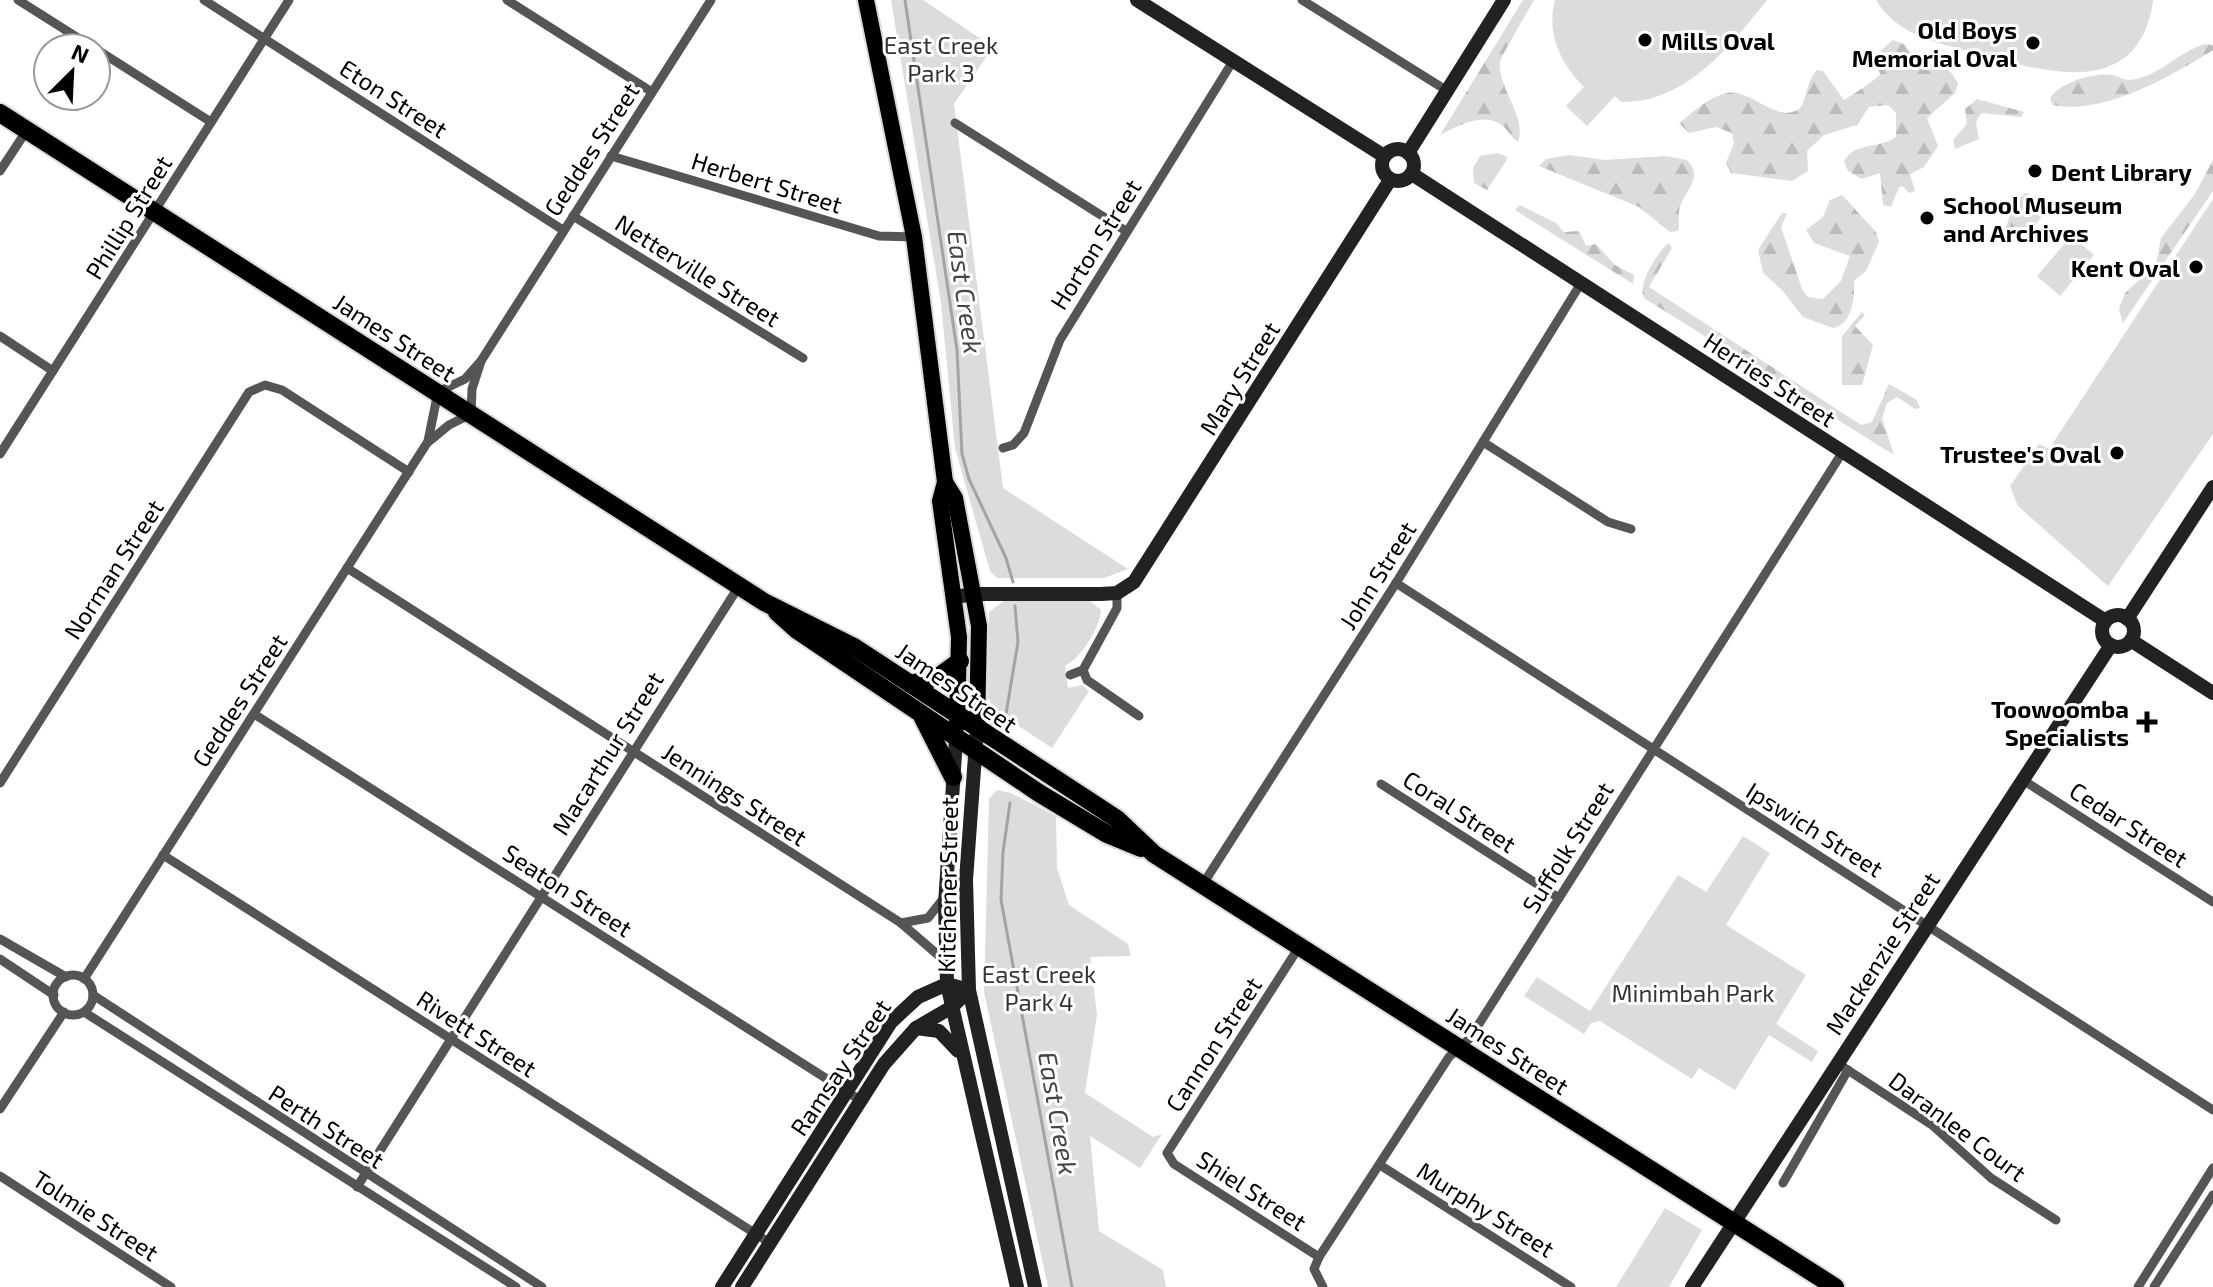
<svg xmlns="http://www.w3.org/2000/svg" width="2213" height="1287" font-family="'Exo 2',sans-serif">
<defs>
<pattern id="forest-firs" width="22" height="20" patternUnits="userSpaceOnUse" patternTransform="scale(2)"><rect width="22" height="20" fill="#dcdcdc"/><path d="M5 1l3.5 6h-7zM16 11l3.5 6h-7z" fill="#bbb"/></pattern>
</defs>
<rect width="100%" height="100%" fill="#fff"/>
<g fill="#dcdcdc">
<polygon points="891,0 923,0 993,47 954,104 1003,488 1128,569 1104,578 997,578 990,571 955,448 941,303"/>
<path d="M1555,0H1767C1730,46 1687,103 1621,102L1615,96L1587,126L1566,106L1584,87C1561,64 1546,34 1555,0Z"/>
<path d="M1876,0H2153V1C2139,99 2048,73 1983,55C1943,44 1899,38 1876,0Z"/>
<polygon points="2213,199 2213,434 2108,586 2018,506 2010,486 2039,444 2049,449"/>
<polygon points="2071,236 2094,255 2060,296 2037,276"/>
<path d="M1004,601H1090L1101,610C1100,628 1081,658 1065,666L1068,688L1082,685L1089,691L1052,748L996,711L988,698L989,612Z"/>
<polygon points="997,790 1011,793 1056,816 1057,868 1069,905 1128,944 1131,956 1090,957 1097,1015 1085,1093 1153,1137 1162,1134 1140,1168 1090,1136 1099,1231 1163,1270 1166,1287 1048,1287 984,992 989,799"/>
<polygon points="1743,836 1770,853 1726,925 1806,975 1776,1024 1818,1051 1812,1062 1769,1035 1735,1090 1699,1068 1692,1079 1600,1021 1591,1023 1584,1034 1524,996 1537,977 1590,1011 1678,875 1706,892"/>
<polygon points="1665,1208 1702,1230 1669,1287 1616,1287"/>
</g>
<g fill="url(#forest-firs)">
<path d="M1523,0H1534C1528,11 1501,56 1500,62C1498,90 1527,116 1518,142C1512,138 1509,132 1504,127C1485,110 1458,126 1440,135Z"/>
<path d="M1893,40L1904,44L1918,61C1936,63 1951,66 1958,84L1955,93L1927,118L1938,146L1924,167L1910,174L1915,191L1909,193L1903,186L1899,187L1891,207L1883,205L1880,173L1862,179L1848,171L1844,162C1852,142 1880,149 1896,137V113L1888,105L1869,107L1857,125L1824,135L1807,151L1808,171L1792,181L1731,173L1726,163L1734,143L1732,133L1716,127L1689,133L1679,123C1694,112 1708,97 1727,93C1750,88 1777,124 1799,109C1806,104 1806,81 1817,70L1823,71L1844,100C1852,95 1876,80 1880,74L1875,56Z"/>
<path d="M2205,44L2213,45V50C2172,76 2102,116 2053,105L2050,99C2057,83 2095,72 2112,75C2119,76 2122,80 2130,80C2159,77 2178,52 2205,44Z"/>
<polygon points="1977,99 2024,112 2021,117 1981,113 1976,122 1979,139 1955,149 1953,140 1967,124 1965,109"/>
<polygon points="1498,153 1507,157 1506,161 1487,190 1474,183 1473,168 1480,156"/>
<path d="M1569,155L1605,160L1665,156L1687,160C1706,180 1681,192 1679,212C1678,220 1680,224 1678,231L1670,232L1639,207L1539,166L1546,159Z"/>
<polygon points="2213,160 2213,191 2123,323 2119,309 2125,293 2156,264 2161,238 2195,194"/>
<polygon points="2025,193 2038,197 2043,215 2026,237 2014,239 2005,231 2013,205"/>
<path d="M1842,195L1876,232L1879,242L1866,271L1854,281C1855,298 1852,325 1833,328L1803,317L1782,290L1763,273L1758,250L1782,213H1787L1781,227L1802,289L1808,297L1823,299L1841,281L1850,256L1814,243L1806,230L1823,217L1830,200Z"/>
<polygon points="1520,205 1556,223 1564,232 1579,231 1586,246 1596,244 1615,265 1634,275 1633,284 1515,210"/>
<path d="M1669,243L1672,248L1649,287L1861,425L1872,422L1889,384L1917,400L1920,408L1915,409L1897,397L1887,403L1882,418L1894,455L1644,298C1637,285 1657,252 1669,243Z"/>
<polygon points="1862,312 1865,315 1855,326 1873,345 1862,385 1842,385 1842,336"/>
</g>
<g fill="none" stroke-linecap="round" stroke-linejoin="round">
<g stroke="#a3a3a3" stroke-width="3">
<polyline points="905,0 957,350 962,454 969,479 1006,558 1013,582"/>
<polyline points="1006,714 1018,642 1015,606"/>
<polyline points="1010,803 1003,852 1001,900 1072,1287"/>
</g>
<defs>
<g id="primary">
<polyline points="866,0 914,237 945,482 940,501 959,637 957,726"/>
<polyline points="945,482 955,498 979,626 977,728"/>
</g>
<g id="highway">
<polyline points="0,113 764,602 854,647 1117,819 1154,854 1835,1287"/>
<polyline points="777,612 797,630 1039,793 1107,834 1141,848"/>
<polyline points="911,684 938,677 960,661"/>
<polyline points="923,718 953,777"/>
</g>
</defs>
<use href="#primary" stroke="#dbdbdb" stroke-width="20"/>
<use href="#highway" stroke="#dbdbdb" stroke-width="22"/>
<g stroke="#555" stroke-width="9">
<polyline points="18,0 94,48"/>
<polyline points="204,0 563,230"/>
<polyline points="507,0 652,92"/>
<polyline points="1302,0 1446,90"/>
<polyline points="96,49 211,122"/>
<polyline points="955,123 1126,231"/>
<polyline points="611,156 879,236 914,237"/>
<polyline points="0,171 27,130"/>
<polyline points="573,216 803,358"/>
<polyline points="0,336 53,371"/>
<polyline points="428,441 438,392 465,379 481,361 711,0"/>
<polyline points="1483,442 1608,522 1631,529"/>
<polyline points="1003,448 1013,445 1024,433 1060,340 1233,61"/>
<polyline points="0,454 289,0"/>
<polyline points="347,568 901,923 945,961"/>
<polyline points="1396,583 2213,1110"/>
<polyline points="1083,670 1087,680 1139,716"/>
<polyline points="1070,675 1083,670 1117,608 1117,593"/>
<polyline points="254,714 860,1100"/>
<polyline points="2023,780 2213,902"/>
<polyline points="0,783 249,392 265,385 282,390 409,472"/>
<polyline points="1381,784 1559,898"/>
<polyline points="163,855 770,1243"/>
<polyline points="1203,884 1396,583 1581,283"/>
<polyline points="901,923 928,918 943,899"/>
<polyline points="0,939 66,977"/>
<polyline points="1299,947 1167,1153 1174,1164 1319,1257 1314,1269 1323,1287"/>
<polyline points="0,959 54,995"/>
<circle cx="73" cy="995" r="20"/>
<polyline points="84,979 427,443 449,425 471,414 472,389 481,361"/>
<polyline points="93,995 542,1287"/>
<polyline points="84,1012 516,1287"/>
<polyline points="1837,1063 1932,1125 1991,1178 2056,1220"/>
<polyline points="0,1109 64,1012"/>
<polyline points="1380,1165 1571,1287"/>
<polyline points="0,1176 171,1287"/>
<polyline points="1783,1183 1848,1070"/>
<polyline points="357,1187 739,586"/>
<polyline points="1319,1257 1449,1057 1470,1038 1842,453"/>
<polyline points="2138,1287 2213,1168"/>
<polyline points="2154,1287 2213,1195"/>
</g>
<g stroke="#222" stroke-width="14">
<polyline points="1137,0 1384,156"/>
<circle cx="1398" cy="165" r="16"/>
<polyline points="1408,153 1504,0"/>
<polyline points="1412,174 2104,620"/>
<polyline points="954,597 975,594 1101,594 1117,593 1134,582 1390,180"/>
<circle cx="2118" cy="631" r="16"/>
<polyline points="2127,619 2213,487"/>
<polyline points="2132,641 2213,693"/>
<polyline points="977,728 966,880 969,990 1035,1287"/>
<polyline points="956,739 945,904 947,984 1017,1287"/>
<polyline points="916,1028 939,1031 958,1051"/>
<polyline points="722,1287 891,1022 918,997 947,984 969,990 952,1007 916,1028 884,1064 742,1287"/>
<polyline points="1692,1287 2111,645"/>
</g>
<use href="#primary" stroke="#000" stroke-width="16"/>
<use href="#highway" stroke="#000" stroke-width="18"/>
</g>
<g fill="#000" stroke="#fff" stroke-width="3">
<circle cx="1645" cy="40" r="8"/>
<circle cx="2033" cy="43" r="8"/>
<circle cx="2035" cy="171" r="8"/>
<circle cx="1927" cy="218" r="8"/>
<circle cx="2196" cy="267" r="8"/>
<circle cx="2117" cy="453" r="8"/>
<path d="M2143 710h8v8h8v8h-8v8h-8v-8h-8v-8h8z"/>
</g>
<g text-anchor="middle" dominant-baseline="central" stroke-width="6" stroke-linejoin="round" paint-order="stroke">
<g font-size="24" font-weight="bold" fill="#000" stroke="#fff" text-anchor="end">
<text x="2017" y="29">Old Boys<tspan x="2017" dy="28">Memorial Oval</tspan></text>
<text x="1661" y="40" text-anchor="start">Mills Oval</text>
<text x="2051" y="171" text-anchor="start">Dent Library</text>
<text x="1943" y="204" text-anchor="start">School Museum<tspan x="1943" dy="28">and Archives</tspan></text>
<text x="2180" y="267">Kent Oval</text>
<text x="2101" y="453">Trustee's Oval</text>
<text x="2129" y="708">Toowoomba<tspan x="2129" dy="28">Specialists</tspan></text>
</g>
<g font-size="24" fill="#333" stroke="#fff">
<text x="941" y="44">East Creek<tspan x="941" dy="28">Park 3</tspan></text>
<text x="1039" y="973">East Creek<tspan x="1039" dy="28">Park 4</tspan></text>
<text x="1693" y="992">Minimbah Park</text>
</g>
<g font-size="24" fill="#000" stroke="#fff">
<text transform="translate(394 98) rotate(33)">Eton Street</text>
<text transform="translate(591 149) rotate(-57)">Geddes Street</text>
<text transform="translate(767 182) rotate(17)">Herbert Street</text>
<text transform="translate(128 217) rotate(-58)">Phillip Street</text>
<text transform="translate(1095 244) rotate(-58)">Horton Street</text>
<text transform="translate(698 270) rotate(32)">Netterville Street</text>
<text transform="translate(395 337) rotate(33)">James Street</text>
<text transform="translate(1239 378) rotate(-58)">Mary Street</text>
<text transform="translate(1770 379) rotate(33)">Herries Street</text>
<text transform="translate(113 569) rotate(-57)">Norman Street</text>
<text transform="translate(1377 575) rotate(-58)">John Street</text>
<text transform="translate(957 687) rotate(34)">James Street</text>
<text transform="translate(239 700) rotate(-57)">Geddes Street</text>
<text transform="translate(607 753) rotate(-58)">Macarthur Street</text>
<text transform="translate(735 794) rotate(33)">Jennings Street</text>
<text transform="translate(1460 811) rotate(33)">Coral Street</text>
<text transform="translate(2129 824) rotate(33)">Cedar Street</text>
<text transform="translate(1815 829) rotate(32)">Ipswich Street</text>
<text transform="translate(1567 847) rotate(-58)">Suffolk Street</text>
<text transform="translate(947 885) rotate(-89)">Kitchener Street</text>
<text transform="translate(568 890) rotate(33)">Seaton Street</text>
<text transform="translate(1882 953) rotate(-57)">Mackenzie Street</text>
<text transform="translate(477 1033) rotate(33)">Rivett Street</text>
<text transform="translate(1213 1044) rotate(-57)">Cannon Street</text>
<text transform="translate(1508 1050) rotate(33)">James Street</text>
<text transform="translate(840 1067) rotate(-56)">Ramsay Street</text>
<text transform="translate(327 1126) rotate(33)">Perth Street</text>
<text transform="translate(1958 1126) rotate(37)">Daranlee Court</text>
<text transform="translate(1252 1190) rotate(33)">Shiel Street</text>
<text transform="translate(1486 1209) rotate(32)">Murphy Street</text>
<text transform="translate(96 1215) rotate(33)">Tolmie Street</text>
</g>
<g font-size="26" font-style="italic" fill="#444" stroke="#fff">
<text transform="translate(966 292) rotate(82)">East Creek</text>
<text transform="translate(1059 1113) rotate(80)">East Creek</text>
</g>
</g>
<g transform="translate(72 72) rotate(24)"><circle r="38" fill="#ffffff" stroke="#999999" stroke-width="2"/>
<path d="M0-6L14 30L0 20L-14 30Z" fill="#000000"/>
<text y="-12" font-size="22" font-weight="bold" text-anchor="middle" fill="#000000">N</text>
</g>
</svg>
